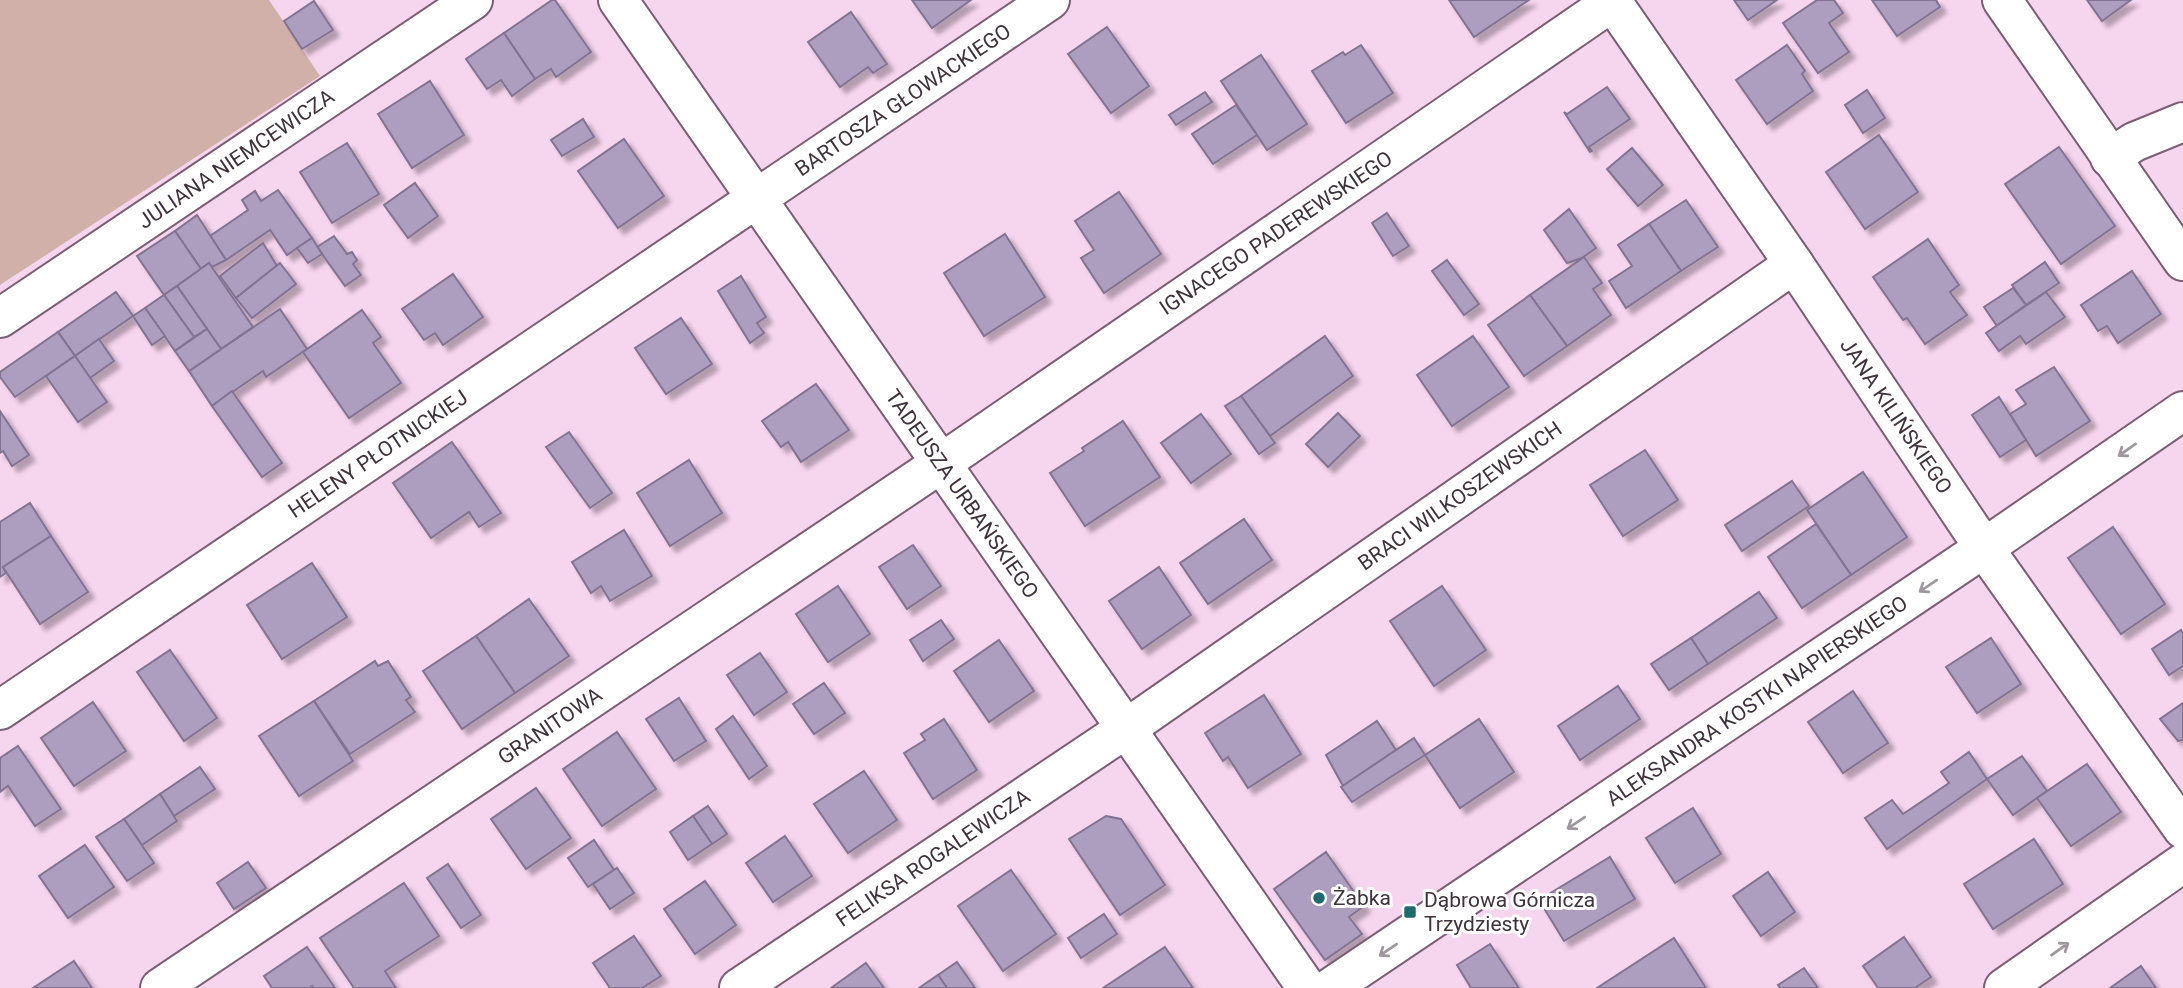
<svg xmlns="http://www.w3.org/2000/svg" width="2183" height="988" font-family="Roboto,sans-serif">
<defs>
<filter id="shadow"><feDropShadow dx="6" dy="6" stdDeviation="2" flood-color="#0004"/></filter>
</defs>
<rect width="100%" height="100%" fill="#f6d5ee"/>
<polygon fill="#d1b0aa" points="0,0 269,0 320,76 0,285"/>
<g fill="#ad9dbe" stroke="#837392" stroke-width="2" filter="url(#shadow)">
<polygon points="552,0 555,0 591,52 556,77 551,69 535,79 504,33"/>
<polygon points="912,0 971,0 932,28"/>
<polygon points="1449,0 1529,0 1474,37"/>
<polygon points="1734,0 1777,0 1748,20"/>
<polygon points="1817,0 1834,0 1843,13 1829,23 1849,52 1818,73 1783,23"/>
<polygon points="1872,0 1936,0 1940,7 1897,36"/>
<polygon points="2087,0 2131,0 2102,21"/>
<polygon points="314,1 333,30 302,49 284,21"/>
<polygon points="851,12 887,64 873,73 868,67 840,87 808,42"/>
<polygon points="1107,27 1149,86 1111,113 1068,54"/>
<polygon points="504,33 535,79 512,96 501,80 487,89 466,59"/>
<polygon points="1361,45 1393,93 1346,123 1312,71 1343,52 1345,55"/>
<polygon points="1787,45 1805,71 1802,74 1813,91 1767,124 1736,80"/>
<polygon points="1261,55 1307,124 1267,150 1221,81"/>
<polygon points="430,81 464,135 412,168 378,114"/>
<polygon points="1607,87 1630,119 1589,147 1592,151 1590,152 1564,112 1567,114"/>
<polygon points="1867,90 1885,118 1863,133 1845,105"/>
<polygon points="1205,92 1212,102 1176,125 1169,115"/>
<polygon points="1236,105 1257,135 1213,164 1192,134"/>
<polygon points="583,119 594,137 562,156 551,140"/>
<polygon points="1879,135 1918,192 1865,229 1826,172"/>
<polygon points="624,139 664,196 618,228 578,171"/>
<polygon points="347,143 379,194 332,223 300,172"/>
<polygon points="2059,147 2115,226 2061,264 2005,184"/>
<polygon points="1632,148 1663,185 1638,206 1607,169"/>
<polygon points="415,183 438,216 408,238 384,205"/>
<polygon points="278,190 312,238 287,255 270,230 226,260 210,236 248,210 242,200 255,191 261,201"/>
<polygon points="1119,192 1161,254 1104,293 1081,258 1094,250 1075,221"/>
<polygon points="1686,200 1718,247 1681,271 1649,224"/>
<polygon points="1569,209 1596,248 1582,258 1567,263 1544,230"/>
<polygon points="1387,213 1409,246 1393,256 1372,223"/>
<polygon points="197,215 226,260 212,267 209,263 201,269 175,231"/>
<polygon points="1649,224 1681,271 1626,308 1609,281 1632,266 1618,245"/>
<polygon points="175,231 201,269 164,295 137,256"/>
<polygon points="1005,234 1045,297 984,336 944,273"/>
<polygon points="334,236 347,254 352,252 357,260 353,264 361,275 345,286 317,247"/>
<polygon points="312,238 322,254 308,263 297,248"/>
<polygon points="1928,239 1959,285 1950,292 1967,315 1925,344 1907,318 1903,320 1873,277"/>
<polygon points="263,243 277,266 236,298 220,276"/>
<polygon points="1584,257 1602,283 1593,289 1611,315 1567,346 1530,295"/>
<polygon points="1447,260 1479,304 1464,315 1432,271"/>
<polygon points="2045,262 2059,283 2026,305 2012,285"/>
<polygon points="209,263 253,327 221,349 177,286"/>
<polygon points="280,263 296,284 252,318 236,298"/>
<polygon points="2132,271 2161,314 2118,343 2107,326 2098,331 2081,305"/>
<polygon points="453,274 483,317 443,345 435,333 424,340 402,309"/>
<polygon points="741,276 766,317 757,323 764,333 750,343 718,291"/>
<polygon points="177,286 207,329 194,337 164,295"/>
<polygon points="2013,288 2026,305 1997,326 1984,307"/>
<polygon points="116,292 133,316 75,356 58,332"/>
<polygon points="2046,292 2065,317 2026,344 2020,336 1999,351 1986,333"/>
<polygon points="164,295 194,337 175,351 145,308"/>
<polygon points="1530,295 1567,346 1524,376 1488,325"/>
<polygon points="145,308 165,336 152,345 133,316"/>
<polygon points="280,309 307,349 266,377 263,371 212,406 189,371"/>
<polygon points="362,310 381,337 373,343 401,383 349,418 303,352"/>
<polygon points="681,318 712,364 666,394 635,348"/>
<polygon points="207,329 221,349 189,371 175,351"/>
<polygon points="58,332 75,356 15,397 0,377 0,372"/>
<polygon points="1325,336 1353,376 1270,436 1241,396"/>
<polygon points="1473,336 1509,387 1452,426 1417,375"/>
<polygon points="99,339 114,361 90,378 75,356"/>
<polygon points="75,356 107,402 78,422 46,376"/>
<polygon points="2054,367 2090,421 2036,456 2010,414 2026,404 2016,390"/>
<polygon points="816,384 849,430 801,462 788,442 781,447 762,421"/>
<polygon points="232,391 282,463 262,477 212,406"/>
<polygon points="1241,396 1275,443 1259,454 1225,406"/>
<polygon points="1999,397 2026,440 2000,457 1972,415"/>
<polygon points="0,411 29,455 12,466 3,451 0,453"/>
<polygon points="1338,413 1360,436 1328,467 1306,444"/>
<polygon points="1201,414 1231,454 1191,483 1161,443"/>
<polygon points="1123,421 1160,477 1085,526 1050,473 1084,451 1082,448"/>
<polygon points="569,432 612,493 590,508 546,447"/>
<polygon points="452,442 501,513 479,527 469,512 431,538 393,483"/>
<polygon points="1645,450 1678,500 1623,536 1590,485"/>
<polygon points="689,460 722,513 670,546 637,493"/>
<polygon points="1863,472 1907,537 1851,575 1807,510"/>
<polygon points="1792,481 1809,506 1742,551 1725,525"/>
<polygon points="30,503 51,536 3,567 6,573 0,577 0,522"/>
<polygon points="1244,519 1272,560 1208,604 1180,563"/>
<polygon points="1816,524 1851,575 1802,608 1768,557"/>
<polygon points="2113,527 2165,604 2121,634 2068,558"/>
<polygon points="624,530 652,576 610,601 601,586 591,593 572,562"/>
<polygon points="51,536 88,592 40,624 3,567"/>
<polygon points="913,545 941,586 907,609 879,567"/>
<polygon points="312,563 347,617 282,659 247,605"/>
<polygon points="1159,567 1191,615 1142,649 1109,601"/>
<polygon points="838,586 870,634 828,662 796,614"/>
<polygon points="1442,586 1486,650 1434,686 1390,621"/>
<polygon points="1759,592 1777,618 1708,664 1691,638"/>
<polygon points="529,599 569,656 515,693 476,636"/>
<polygon points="941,620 954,639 923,661 910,640"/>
<polygon points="2181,630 2183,633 2183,666 2169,675 2152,649"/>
<polygon points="476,636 515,693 462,729 423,671"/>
<polygon points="1691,638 1708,664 1669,690 1651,664"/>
<polygon points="1991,638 2021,684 1977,713 1946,667"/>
<polygon points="999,640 1034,691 989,722 954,671"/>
<polygon points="170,650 217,718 184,741 137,672"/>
<polygon points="760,653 787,692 754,715 727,675"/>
<polygon points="375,661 378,666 388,661 411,697 406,700 415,712 350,754 314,701"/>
<polygon points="824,683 845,713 814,734 793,704"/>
<polygon points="1618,686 1640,719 1580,760 1558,726"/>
<polygon points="1853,691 1888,743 1843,773 1808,722"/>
<polygon points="1264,695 1301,754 1248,788 1228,757 1223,761 1205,733"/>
<polygon points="679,698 706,741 674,761 646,719"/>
<polygon points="314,701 353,761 299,796 259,736"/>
<polygon points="93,702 126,751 74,786 41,738"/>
<polygon points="2183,703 2183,740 2178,741 2160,719"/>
<polygon points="733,716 767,766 749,779 716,729"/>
<polygon points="944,719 977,770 933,799 904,753 925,740 921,734"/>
<polygon points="1479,719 1514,772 1460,808 1425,755"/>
<polygon points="1377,721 1396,750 1343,786 1326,755"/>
<polygon points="617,732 656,789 602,826 563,769"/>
<polygon points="1414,738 1425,755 1352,802 1341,787"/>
<polygon points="18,746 61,809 35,826 8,786 0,792 0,758"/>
<polygon points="1969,752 1987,779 1887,849 1865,818 1892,800 1903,814 1949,783 1941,772"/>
<polygon points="2022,756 2047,791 2013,815 1987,779"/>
<polygon points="2087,764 2121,812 2071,846 2037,798"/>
<polygon points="200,767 215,789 174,816 160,794"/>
<polygon points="864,771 897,820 848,853 814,804"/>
<polygon points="536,788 571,838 526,869 491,819"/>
<polygon points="160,794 177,821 142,845 124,819"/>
<polygon points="708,806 727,834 712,844 693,816"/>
<polygon points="1693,808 1721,854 1675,883 1646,838"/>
<polygon points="693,816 712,844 688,860 670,832"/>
<polygon points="1106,816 1121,819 1165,885 1120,915 1069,839"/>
<polygon points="124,819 154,863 127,881 96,837"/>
<polygon points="785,836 812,876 773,902 746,863"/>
<polygon points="2034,839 2063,884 1993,929 1964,884"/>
<polygon points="594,840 614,870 588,887 568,858"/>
<polygon points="85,845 114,887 68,918 39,876"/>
<polygon points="1326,852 1364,906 1349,917 1362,934 1325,960 1274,889"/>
<polygon points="1610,857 1635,899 1564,941 1539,900"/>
<polygon points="248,862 266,888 234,909 217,883"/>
<polygon points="448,864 481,915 461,928 427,878"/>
<polygon points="617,868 634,893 610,909 593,884"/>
<polygon points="1011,870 1056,934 1003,971 958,906"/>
<polygon points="1768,872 1795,912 1761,936 1733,896"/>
<polygon points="705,881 736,925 695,954 664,909"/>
<polygon points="404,883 439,936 385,971 396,988 354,988 320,938"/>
<polygon points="1104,914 1117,934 1081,958 1068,938"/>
<polygon points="634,936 661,976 642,988 610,988 593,963"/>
<polygon points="1904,937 1931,977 1915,988 1878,988 1863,966"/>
<polygon points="1674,938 1706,988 1597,988"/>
<polygon points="1490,944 1519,988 1471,988 1457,965"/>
<polygon points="307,947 335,988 313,988 312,986 309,988 272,988 264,976"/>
<polygon points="1165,947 1193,988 1103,988"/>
<polygon points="74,961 92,988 33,988"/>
<polygon points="957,962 975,988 947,988 938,975"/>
<polygon points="866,963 884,988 831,988"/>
<polygon points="2141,966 2156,988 2110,988"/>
<polygon points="1804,968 1818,988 1780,988 1778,985"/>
<polygon points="938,975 947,988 919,988"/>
</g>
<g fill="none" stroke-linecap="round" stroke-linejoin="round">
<defs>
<g id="minor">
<polyline points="618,0 1307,988"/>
<polyline points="1611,0 1794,264 1984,548 2183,829"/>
<polyline points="2002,0 2183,261"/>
<polyline points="2110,158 2134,142 2183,122"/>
<polyline points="0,318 473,0"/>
<polyline points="0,710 1050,0"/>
<polyline points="160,988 940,464 1612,2"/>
<polyline points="739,988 1127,728 1794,264"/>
<polyline points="1330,988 1984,548 2183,411"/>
<polyline points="2004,988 2183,863"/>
</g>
</defs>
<use href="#minor" stroke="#7b5e74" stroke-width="42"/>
<use href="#minor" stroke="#fff" stroke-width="38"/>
</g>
<defs><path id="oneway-shaft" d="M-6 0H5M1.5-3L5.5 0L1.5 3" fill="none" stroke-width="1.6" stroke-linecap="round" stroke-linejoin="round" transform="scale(1.75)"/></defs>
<g stroke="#9f989e">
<use href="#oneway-shaft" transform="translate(2127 450) rotate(145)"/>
<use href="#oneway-shaft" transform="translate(1928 586) rotate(146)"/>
<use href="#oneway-shaft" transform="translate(1576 823) rotate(146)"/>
<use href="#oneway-shaft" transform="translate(2060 949) rotate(-35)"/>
<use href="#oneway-shaft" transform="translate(1388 950) rotate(146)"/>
</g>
<g fill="#1e6b6e" stroke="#fff" stroke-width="2.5">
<circle cx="1319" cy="898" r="7"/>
<rect x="1403" y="905" width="14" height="14" rx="3.5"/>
</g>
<g text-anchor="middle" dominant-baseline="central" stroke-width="6" stroke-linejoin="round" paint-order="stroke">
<g font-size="21" fill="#3f323c" stroke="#fff">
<text transform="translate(903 100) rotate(-34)">BARTOSZA GŁOWACKIEGO</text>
<text transform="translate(236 159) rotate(-34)">JULIANA NIEMCEWICZA</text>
<text transform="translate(1276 233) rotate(-34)">IGNACEGO PADEREWSKIEGO</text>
<text transform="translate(1896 416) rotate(56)">JANA KILIŃSKIEGO</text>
<text transform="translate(378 454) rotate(-34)">HELENY PŁOTNICKIEJ</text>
<text transform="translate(962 494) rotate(55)">TADEUSZA URBAŃSKIEGO</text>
<text transform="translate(1460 496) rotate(-35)">BRACI WILKOSZEWSKICH</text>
<text transform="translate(1757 701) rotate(-34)">ALEKSANDRA KOSTKI NAPIERSKIEGO</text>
<text transform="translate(550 726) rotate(-34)">GRANITOWA</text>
<text transform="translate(933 858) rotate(-34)">FELIKSA ROGALEWICZA</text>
</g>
<g font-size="21" fill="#3f323c" stroke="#fff" text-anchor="start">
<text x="1333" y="898">Żabka</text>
<text x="1424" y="900">Dąbrowa Górnicza<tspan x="1424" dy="24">Trzydziesty</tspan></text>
</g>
</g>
</svg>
